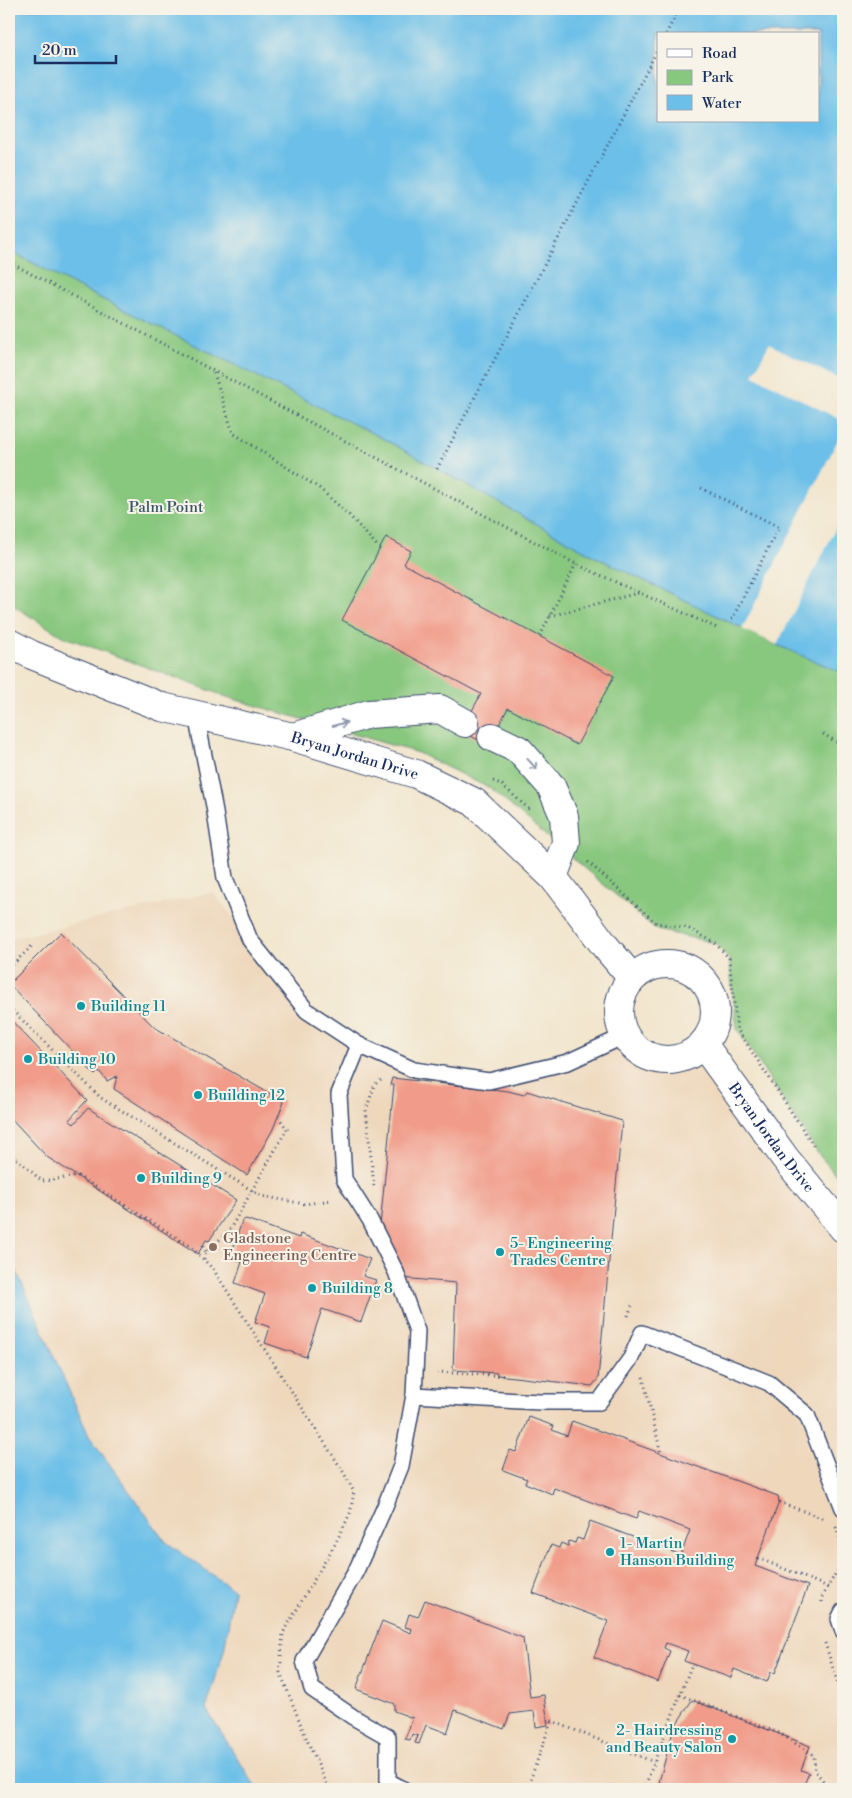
<svg xmlns="http://www.w3.org/2000/svg" width="852" height="1798" font-family="'Libre Bodoni',serif">
<rect width="100%" height="100%" fill="#f7f3e8"/>
<filter id="ink" filterUnits="userSpaceOnUse"><feTurbulence type="fractalNoise" baseFrequency=".02" numOctaves="2"/><feDisplacementMap in="SourceGraphic" scale="10" xChannelSelector="R" yChannelSelector="G"/><feConvolveMatrix kernelMatrix="1 2 1 2 8 2 1 2 1" color-interpolation-filters="sRGB"/></filter>
<filter id="wash" filterUnits="userSpaceOnUse"><feTurbulence type="fractalNoise" baseFrequency=".0096" numOctaves="4" result="noise"/><feDisplacementMap in="SourceGraphic" scale="20" xChannelSelector="R" yChannelSelector="G"/><feGaussianBlur stdDeviation="1.12" result="paint"/><feColorMatrix in="noise" values="0 0 0 0 0 0 0 0 0 0 0 0 0 0 0 0 0 1.4 0 .05"/><feComposite in="paint" operator="in"/></filter>
<g filter="url(#wash)">
<rect width="100%" height="100%" fill="#f2e6ce"/>
<polygon fill="#eed7bb" points="213,892 307,1011 414,1070 489,1081 624,1036 636,1050 653,1058 671,1060 688,1055 703,1044 843,1228 843,1789 257,1789 206,1709 224,1651 234,1590 166,1542 89,1436 9,1260 9,939"/>
<polygon fill="#88c77e" stroke="#527b6e" points="9,250 72,284 384,439 596,557 777,645 843,673 843,1183 820,1156 737,1029 729,959 715,943 657,930 491,789 418,753 230,698 62,636 9,603"/>
<g fill="#6cbfe8" stroke="#4477a3" fill-rule="evenodd">
<path d="M9,9H843V673L777,645L596,557L384,439L72,284L9,250ZM658,34H818V121H658Z"/>
<polygon points="9,1254 89,1436 166,1542 234,1590 224,1651 206,1709 257,1789 9,1789"/>
</g>
<g fill="#f2e6ce">
<polygon points="769,344 843,381 843,421 753,375"/>
<polygon points="843,430 843,514 777,645 742,629"/>
</g>
<g id="blocks">
<g fill="#f19c8a">
<polygon points="386,537 411,551 404,564 614,676 577,745 508,708 488,745 461,731 481,694 342,620"/>
<polygon points="61,932 154,1027 284,1102 272,1131 247,1175 114,1089 117,1076 107,1081 99,1071 95,1075 9,984"/>
<polygon points="9,1018 87,1100 69,1120 74,1124 88,1108 236,1200 209,1241 206,1240 198,1254 47,1157 9,1116"/>
<polygon points="392,1078 508,1091 524,1095 527,1091 622,1121 598,1379 592,1386 497,1375 497,1373 453,1370 456,1283 402,1278 380,1226 394,1085 390,1085"/>
<polygon points="246,1219 299,1238 300,1234 370,1259 363,1276 376,1280 361,1322 322,1309 306,1357 265,1343 270,1327 255,1322 265,1294 235,1283 242,1262 234,1259 236,1253 232,1252 242,1221"/>
<polygon points="529,1417 554,1426 552,1430 567,1436 572,1421 778,1496 779,1502 755,1566 808,1586 775,1673 771,1672 767,1682 734,1669 731,1678 684,1661 688,1651 666,1643 664,1648 670,1651 658,1682 594,1657 608,1621 533,1593 551,1545 559,1548 561,1543 568,1546 569,1541 575,1543 577,1538 583,1540 590,1521 681,1555 690,1530 639,1511 636,1519 554,1488 552,1494 525,1483 527,1479 503,1470 510,1450 516,1452"/>
<polygon points="425,1600 523,1638 530,1697 544,1695 548,1725 536,1727 534,1711 510,1714 504,1729 455,1710 447,1733 426,1725 419,1744 415,1743 418,1736 412,1734 410,1740 405,1739 413,1718 394,1711 394,1704 356,1689 382,1621 411,1633 412,1629 405,1627 409,1614 418,1617"/>
<polygon points="692,1700 810,1746 801,1770 809,1773 802,1789 676,1789 659,1782 674,1728"/>
</g>
</g>
</g>
<g filter="url(#ink)">
<use href="#blocks" fill-opacity="0" stroke="#3b4a6f" stroke-width="1"/>
<g fill="none" stroke-linecap="round" stroke-linejoin="round">
<defs>
<g id="service">
<polyline points="196,715 214,806 225,878 250,940 307,1011 359,1045 414,1070 489,1081 568,1062 624,1036"/>
<polyline points="359,1045 339,1094 344,1179 370,1220 396,1272 417,1331 414,1395 401,1466 385,1506 356,1571 304,1661 312,1689 353,1717 388,1737 388,1781 403,1789"/>
<polyline points="414,1395 540,1402 599,1402 631,1358 642,1333 769,1383 807,1415 843,1508"/>
<polyline points="843,1611 839,1619 843,1631"/>
</g>
<g id="minor">
<polyline points="293,737 369,714 440,709 465,723"/>
<polyline points="492,737 519,750 551,786 564,816 566,843 553,877"/>
</g>
<g id="secondary">
<path id="s1" d="M9,643L32,655L162,707L293,737L416,774L474,802L553,877L605,946L632,978"/>
<circle cx="667" cy="1012" r="48"/>
<path id="s2" d="M703,1044L785,1158L843,1228"/>
</g>
</defs>
<use href="#service" stroke="#3b4a6f" stroke-width="18"/>
<use href="#minor" stroke="#3b4a6f" stroke-width="30"/>
<use href="#secondary" stroke="#3b4a6f" stroke-width="30"/>
<g stroke="#3b4a6f" stroke-width="3" stroke-dasharray="1 4" stroke-linecap="butt">
<polyline points="666,34 679,9"/>
<polyline points="9,262 576,564 719,629"/>
<polyline points="214,373 233,433 319,488 349,515 380,549"/>
<polyline points="437,469 658,49"/>
<polyline points="701,488 779,527 730,623"/>
<polyline points="550,616 638,593"/>
<polyline points="540,636 576,564"/>
<polyline points="823,734 843,746"/>
<polyline points="493,781 501,784 531,811"/>
<polyline points="588,862 656,923 688,928 715,943 729,958 737,1029 815,1148"/>
<polyline points="9,968 33,945"/>
<polyline points="9,1007 101,1098 261,1196 305,1204 332,1200"/>
<polyline points="9,1152 42,1181 78,1176 190,1246 213,1269 344,1473 354,1492 350,1514 335,1544 283,1633 281,1656"/>
<polyline points="374,1186 366,1110 375,1084 383,1079"/>
<polyline points="203,1246 206,1252"/>
<polyline points="204,1259 206,1252 229,1231 287,1129 279,1118"/>
<polyline points="628,1316 632,1305"/>
<polyline points="437,1372 506,1376"/>
<polyline points="643,1377 661,1454"/>
<polyline points="779,1502 824,1519"/>
<polyline points="836,1527 843,1548"/>
<polyline points="758,1558 828,1587"/>
<polyline points="822,1602 822,1597 843,1561"/>
<polyline points="825,1643 843,1700"/>
<polyline points="281,1662 280,1672 307,1740 329,1789"/>
<polyline points="680,1695 779,1733 814,1755 815,1771 830,1789"/>
<polyline points="547,1719 654,1762"/>
<polyline points="527,1789 551,1722"/>
<polyline points="644,1789 692,1664"/>
</g>
<use href="#service" stroke="#fff" stroke-width="15"/>
<use href="#minor" stroke="#fff" stroke-width="28"/>
<use href="#secondary" stroke="#fff" stroke-width="28"/>
</g>
<defs><path id="oneway-shaft" d="M-6 0H5M1.5-3L5.5 0L1.5 3" fill="none" stroke-width="1.6" stroke-linecap="round" stroke-linejoin="round" transform="scale(1.25)"/></defs>
<g stroke="#8d97ae">
<use href="#oneway-shaft" transform="translate(340 724) rotate(-16)"/>
<use href="#oneway-shaft" transform="translate(532 764) rotate(48)"/>
</g>
</g>
<g fill="#0f9aa8" stroke="#f7f3e8" stroke-width="2">
<circle cx="81" cy="1006" r="5"/>
<circle cx="28" cy="1059" r="5"/>
<circle cx="198" cy="1095" r="5"/>
<circle cx="141" cy="1178" r="5"/>
<circle cx="500" cy="1252" r="5"/>
<circle cx="312" cy="1288" r="5"/>
<circle cx="610" cy="1552" r="5"/>
<circle cx="732" cy="1739" r="5"/>
</g>
<circle fill="#8d6e63" stroke="#f7f3e8" stroke-width="2" cx="213" cy="1247" r="5"/>
<g text-anchor="middle" dominant-baseline="central" stroke-width="4" stroke-linejoin="round" paint-order="stroke">
<g font-size="15" fill="#365566" stroke="#f7f3e8">
<text x="166" y="507">Palm Point</text>
</g>
<g font-size="15" fill="#1b2f5e" stroke="#f7f3e8">
<text stroke="none"><textPath href="#s1" startOffset="365">Bryan Jordan Drive</textPath></text>
<text stroke="none"><textPath href="#s2" startOffset="116">Bryan Jordan Drive</textPath></text>
</g>
<g font-size="15" fill="#0d838f" stroke="#f7f3e8" text-anchor="start">
<text x="91" y="1006">Building 11</text>
<text x="38" y="1059">Building 10</text>
<text x="208" y="1095">Building 12</text>
<text x="151" y="1178">Building 9</text>
<text x="510" y="1243">5- Engineering<tspan x="510" dy="17">Trades Centre</tspan></text>
<text x="322" y="1288">Building 8</text>
<text x="620" y="1543">1- Martin<tspan x="620" dy="17">Hanson Building</tspan></text>
<text x="722" y="1730" text-anchor="end">2- Hairdressing<tspan x="722" dy="17">and Beauty Salon</tspan></text>
</g>
<g font-size="15" fill="#785e54" stroke="#f7f3e8" text-anchor="start">
<text x="223" y="1238">Gladstone<tspan x="223" dy="17">Engineering Centre</tspan></text>
</g>
</g>
<rect width="852" height="1798" fill="none" stroke="#f7f3e8" stroke-width="30"/>
<rect x="657" y="32" width="162" height="90" fill="#f7f3e8" stroke="#9fa5b1"/>
<rect x="667" y="49" width="25" height="8" fill="#ffffff" stroke="#9fa5b1"/>
<text x="702" y="58" font-size="15" fill="#1b2f5e">Road</text>
<rect x="667" y="70" width="25" height="15" fill="#88c77e" stroke="#9fa5b1"/>
<text x="702" y="82" font-size="15" fill="#1b2f5e">Park</text>
<rect x="667" y="95" width="25" height="15" fill="#6cbfe8" stroke="#9fa5b1"/>
<text x="702" y="108" font-size="15" fill="#1b2f5e">Water</text>
<path d="M35 55v8h81v-8" fill="none" stroke="#1b2f5e" stroke-width="2.5"/>
<text x="42" y="55" font-size="15" fill="#1b2f5e" stroke="#f7f3e8" stroke-width="4" paint-order="stroke">20 m</text>
</svg>
